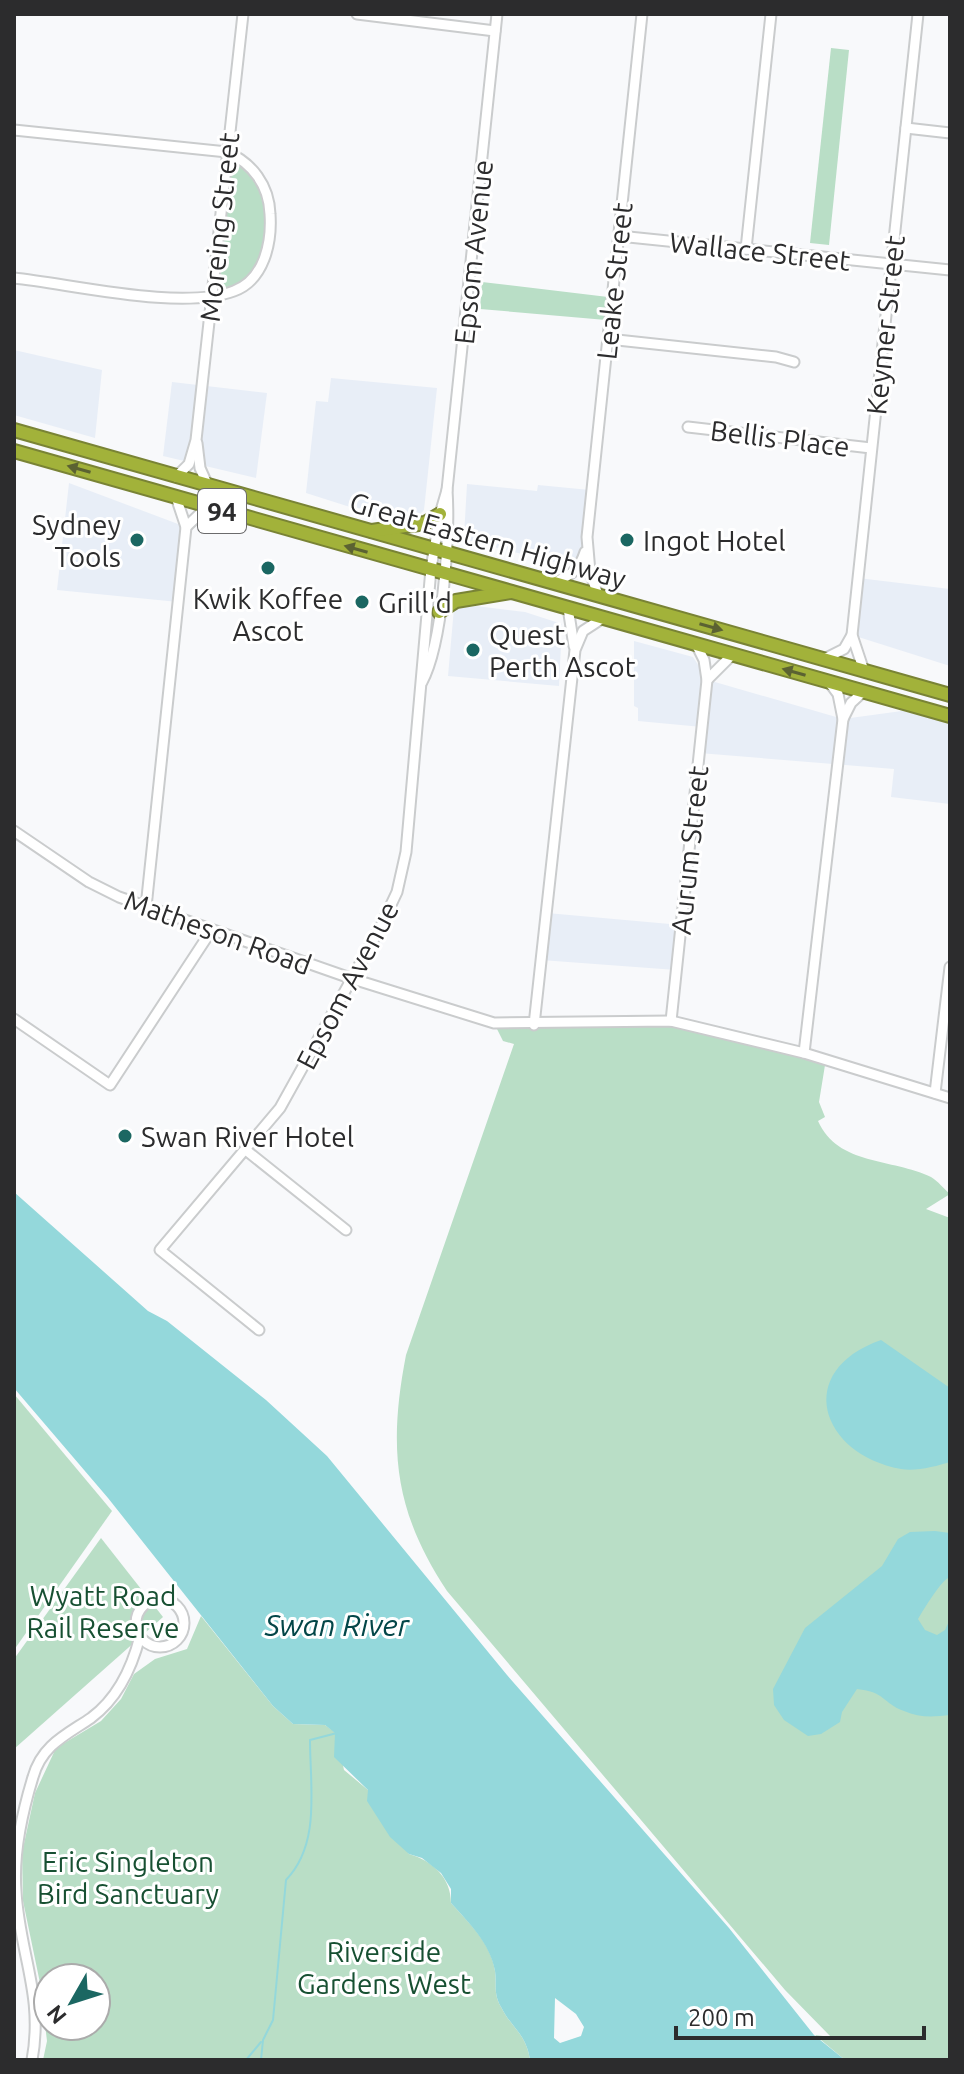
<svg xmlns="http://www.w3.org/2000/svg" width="964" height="2074" font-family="Ubuntu,sans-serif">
<rect width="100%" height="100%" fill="#f8f9fb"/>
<g fill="#e8eef7">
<polygon points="14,350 102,370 95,438 14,415"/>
<polygon points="331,378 437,388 424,510 419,515 350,507 306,493 316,401 328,402"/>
<polygon points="172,382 267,393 256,478 163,456"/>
<polygon points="69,483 186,527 178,602 57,590"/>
<polygon points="467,484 537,491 538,485 590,490 589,561 563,564 469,541 464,536"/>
<polygon points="858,578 950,589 950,666 852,635"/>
<polygon points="476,606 525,612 562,624 559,686 448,676 454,608"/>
<polygon points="634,641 693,657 708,680 843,719 909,710 950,724 950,804 891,797 894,769 699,753 702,727 638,721 638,708 634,706"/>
<polygon points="547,913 681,925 676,970 541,960"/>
</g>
<g fill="#b9dec6" fill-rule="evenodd">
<polygon points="831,48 849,50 829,245 810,243"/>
<polygon points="227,152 261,181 271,238 253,278 210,297"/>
<polygon points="482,282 608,297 606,320 480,309"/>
<path d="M671,1021L826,1059L819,1102L825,1117L818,1121C838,1166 892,1158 931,1177C938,1181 944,1189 950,1194L926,1209L950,1218V2060H845L815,2035L831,2037L785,1990L447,1591C394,1511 388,1448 406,1355L514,1044L503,1041L494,1023Z"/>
<polygon points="14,1394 112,1511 14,1650"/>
<polygon points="101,1538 163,1617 14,1749 14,1659"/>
<path d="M201,1616L273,1706L293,1724L325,1725L336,1733L344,1770L368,1790L409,1854C433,1861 451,1878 451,1903C469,1923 491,1943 495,1971C497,1985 493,1993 501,2007C512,2029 526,2033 530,2060H43L47,2041L40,1983L23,1901L22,1853L35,1793L56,1748L101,1721L121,1699L134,1674L155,1659L187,1649ZM48,1978H96V2026H48Z"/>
</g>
<g fill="#94d8db" fill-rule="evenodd">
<path d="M14,1192L148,1311L167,1321L266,1400L327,1456L507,1675L729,1928L814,2035L845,2060H530C526,2033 512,2029 501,2007C493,1993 497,1985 495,1971C490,1943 469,1923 451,1903V1889L441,1873L422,1858L409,1854L390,1837L367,1801L368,1790L334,1757L335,1733L325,1725L293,1724L273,1706L108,1498L14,1388ZM555,1998L576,2014L584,2027L581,2036L560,2043L554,2038Z"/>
<path d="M881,1340L950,1388V1462C937,1466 915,1472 901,1469C820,1454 793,1371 881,1340Z"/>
<path d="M935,1531L950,1533V1577C942,1579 924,1609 918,1619L925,1630L937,1635L945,1630L950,1619V1715C934,1717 919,1718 904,1711C882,1703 886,1692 857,1689L842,1712L840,1722L821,1734L808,1736L784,1720L774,1705L773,1689L805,1628L882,1566L898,1539L910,1532Z"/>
</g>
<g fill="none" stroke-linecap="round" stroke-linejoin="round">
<g stroke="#94d8db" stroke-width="2">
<polyline points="246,2060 261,2042"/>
<path d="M261,2060L263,2040L273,2020L286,1880C321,1844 310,1787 310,1740L337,1733"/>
</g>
<defs>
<g id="minor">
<polyline points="357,14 495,31"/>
<polyline points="906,128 950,133"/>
<path d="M14,130L227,152C252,163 269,185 270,214C272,243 264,280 234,291C181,311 72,284 14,278"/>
<polyline points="619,236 950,270"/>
<polyline points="746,249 771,14"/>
<polyline points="608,339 776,357 794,362"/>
<polyline points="688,427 871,448"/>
<polyline points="197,443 200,468 208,486"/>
<polyline points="176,477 189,464 196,440 243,14"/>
<polyline points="186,527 208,506"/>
<path d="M553,583C571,575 579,571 585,552"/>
<polyline points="598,595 590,572 587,537 642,14"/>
<polyline points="568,608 574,646"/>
<polyline points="824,659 844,649 852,635"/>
<polyline points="864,671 852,635 918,14"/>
<polyline points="707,680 733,654"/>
<path d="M422,682C443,643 450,535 447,490L497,14"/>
<polyline points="843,719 851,703 864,691"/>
<polyline points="14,831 89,882 119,897 353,979 494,1023 671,1021 804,1053 950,1098"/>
<polyline points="146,907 186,527 176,497"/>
<polyline points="14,1019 110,1085 211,931"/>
<polyline points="671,1021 707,680 704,660 696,644"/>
<polyline points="534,1025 575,650 583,631 603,618"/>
<polyline points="804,1053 843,719 838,694 829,682"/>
<polyline points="935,1093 950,967"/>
<polyline points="247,1151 346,1230"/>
<polyline points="259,1330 160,1250 280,1108 381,926 397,892 406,852 431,569 440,514 447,490"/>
<circle cx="160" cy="1623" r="24"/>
<path d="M32,2060C44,1995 19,1952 16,1891C13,1853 22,1813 33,1777C42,1745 66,1735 91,1718C118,1698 132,1668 140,1636"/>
</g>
<g id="highway">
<polyline points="14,430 950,695"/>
<polyline points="14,451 950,716"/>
<polyline points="372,531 425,523 440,514"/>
<polyline points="439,612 456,601 511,592"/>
</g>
</defs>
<use href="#minor" stroke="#cacccd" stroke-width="13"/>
<use href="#highway" stroke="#798335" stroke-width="16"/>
<use href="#minor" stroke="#fff" stroke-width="9"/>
<use href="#highway" stroke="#a2b23a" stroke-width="12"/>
</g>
<defs><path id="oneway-solid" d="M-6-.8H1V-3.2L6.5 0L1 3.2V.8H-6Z" transform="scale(2)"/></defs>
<g fill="#5b6232">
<use href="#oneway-solid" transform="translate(79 469) rotate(-164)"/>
<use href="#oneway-solid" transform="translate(356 549) rotate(-164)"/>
<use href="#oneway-solid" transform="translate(711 627) rotate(16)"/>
<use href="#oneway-solid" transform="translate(794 672) rotate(-164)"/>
</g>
<g fill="#1b6762" stroke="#fff" stroke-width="3">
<circle cx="137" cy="540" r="8"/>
<circle cx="627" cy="540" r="8"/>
<circle cx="268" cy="568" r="8"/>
<circle cx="362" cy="602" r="8"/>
<circle cx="473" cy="650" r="8"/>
<circle cx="125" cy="1136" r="8"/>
</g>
<g text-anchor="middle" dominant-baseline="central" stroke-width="6" stroke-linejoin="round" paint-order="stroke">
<rect fill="#fff" stroke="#6b6b6c" stroke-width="2" x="198" y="489" width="48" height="44" rx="6"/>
<g font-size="26" font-weight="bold" fill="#2c2c2d">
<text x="222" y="511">94</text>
</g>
<g font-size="28" fill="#2c2c2d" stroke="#fff">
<text transform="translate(219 227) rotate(-84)">Moreing Street</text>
<text transform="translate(760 251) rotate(6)">Wallace Street</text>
<text transform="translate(473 252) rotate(-84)">Epsom Avenue</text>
<text transform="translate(614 281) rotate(-84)">Leake Street</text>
<text transform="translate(885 325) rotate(-84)">Keymer Street</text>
<text transform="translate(780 438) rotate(7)">Bellis Place</text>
<text transform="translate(488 540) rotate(16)">Great Eastern Highway</text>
<text transform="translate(689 850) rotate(-84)">Aurum Street</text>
<text transform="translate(218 932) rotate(20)">Matheson Road</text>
<text transform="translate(347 985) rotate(-62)">Epsom Avenue</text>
</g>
<g font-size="28" fill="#2c2c2d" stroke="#fff" text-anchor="start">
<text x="121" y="524" text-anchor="end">Sydney<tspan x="121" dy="32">Tools</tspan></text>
<text x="643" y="540">Ingot Hotel</text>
<text x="268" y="598" text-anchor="middle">Kwik Koffee<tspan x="268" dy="32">Ascot</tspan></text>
<text x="378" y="602">Grill'd</text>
<text x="489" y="634">Quest<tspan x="489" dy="32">Perth Ascot</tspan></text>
<text x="141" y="1136">Swan River Hotel</text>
</g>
<g font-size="28" fill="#175032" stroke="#fff">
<text x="103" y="1595">Wyatt Road<tspan x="103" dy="32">Rail Reserve</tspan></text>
<text x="128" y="1861">Eric Singleton<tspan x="128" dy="32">Bird Sanctuary</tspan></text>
<text x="384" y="1951">Riverside<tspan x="384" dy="32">Gardens West</tspan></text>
</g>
<g font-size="30" font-style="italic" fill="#034648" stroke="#fff">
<text x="337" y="1625">Swan River</text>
</g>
</g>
<rect width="964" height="2074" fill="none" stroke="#2c2c2d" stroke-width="32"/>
<g transform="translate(72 2002) rotate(231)"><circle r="38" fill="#ffffff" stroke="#ababab" stroke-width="2"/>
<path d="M0-6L14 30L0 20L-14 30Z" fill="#1b6762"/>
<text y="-12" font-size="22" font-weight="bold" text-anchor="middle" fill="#2c2c2d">N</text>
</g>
<path d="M676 2026v12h248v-12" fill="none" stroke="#2c2c2d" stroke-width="4"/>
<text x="688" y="2026" font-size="24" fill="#2c2c2d" stroke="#ffffff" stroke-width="6" paint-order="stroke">200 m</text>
</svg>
